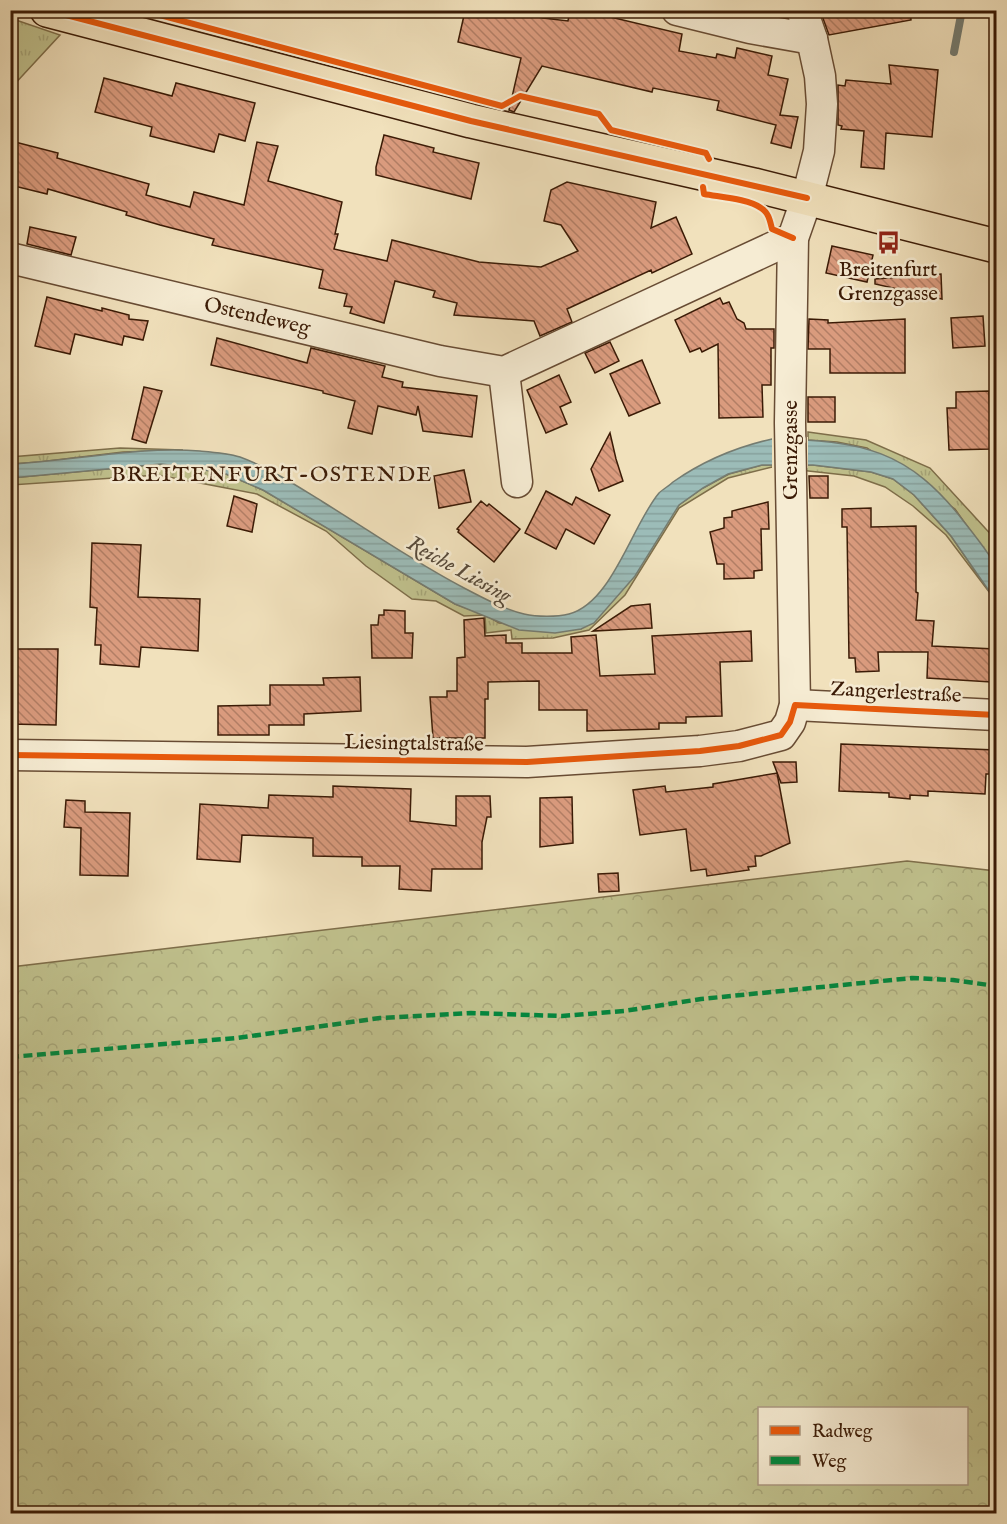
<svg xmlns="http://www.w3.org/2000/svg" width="1007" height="1524" font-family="'IM FELL English',serif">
<defs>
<pattern id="grass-tufts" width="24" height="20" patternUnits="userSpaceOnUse" patternTransform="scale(1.5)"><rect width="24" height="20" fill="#c0c18d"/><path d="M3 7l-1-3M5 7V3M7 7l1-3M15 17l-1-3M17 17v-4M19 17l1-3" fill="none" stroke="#a6a578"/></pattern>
<pattern id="forest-crowns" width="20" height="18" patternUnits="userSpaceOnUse" patternTransform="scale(1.5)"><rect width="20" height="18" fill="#c0c18d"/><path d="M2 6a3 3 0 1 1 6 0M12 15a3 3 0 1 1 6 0" fill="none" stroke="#a6a578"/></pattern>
<pattern id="water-rules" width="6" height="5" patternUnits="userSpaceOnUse" patternTransform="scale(1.5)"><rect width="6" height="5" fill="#9cbcb8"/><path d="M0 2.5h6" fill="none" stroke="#87a19d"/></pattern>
<pattern id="building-back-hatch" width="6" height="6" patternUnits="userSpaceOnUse" patternTransform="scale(1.5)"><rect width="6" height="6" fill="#da9b7e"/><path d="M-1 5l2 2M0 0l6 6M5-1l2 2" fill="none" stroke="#b27e65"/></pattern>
</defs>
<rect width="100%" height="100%" fill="#f1e1bc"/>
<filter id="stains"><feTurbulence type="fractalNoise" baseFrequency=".00333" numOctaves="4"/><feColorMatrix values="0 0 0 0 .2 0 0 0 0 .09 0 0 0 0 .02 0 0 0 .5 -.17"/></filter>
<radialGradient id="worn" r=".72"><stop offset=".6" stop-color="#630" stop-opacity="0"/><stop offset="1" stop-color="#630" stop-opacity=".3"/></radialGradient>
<g fill="url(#grass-tufts)" stroke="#7e6e4a" stroke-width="1.5">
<polygon points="10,18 60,35 11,88 10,88"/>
<polygon points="808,432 866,440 930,468 996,540 996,567 955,509 867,448 837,442 808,440"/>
<polygon points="120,448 183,450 123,452 39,462 11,464 10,457"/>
<polygon points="161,464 195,468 226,474 263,490 455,604 486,615 499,623 581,629 679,505 703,488 729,474 762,465 813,465 871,472 893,479 914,495 951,536 996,601 946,535 913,506 885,487 854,476 772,467 728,478 679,508 625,595 589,630 553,638 512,639 511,630 486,633 485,615 464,616 436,601 412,599 366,566 326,531 257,494 158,475 11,485 11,478"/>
</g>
<path fill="url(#forest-crowns)" stroke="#7e6e4a" stroke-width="1.5" fill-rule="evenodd" d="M907,861L996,871V1513H11V967ZM760,1408H966V1484H760Z"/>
<path fill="url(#water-rules)" stroke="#757c71" stroke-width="1.5" d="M772,439C860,440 909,449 965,523C972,532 994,559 996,568C999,578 996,591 996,601L951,536L914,495L893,479L871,472L813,465H762L728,474L703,488L679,505L635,576L594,623L581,629L555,633L519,630L455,604L263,490L226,474L195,468L161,464L11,478L10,464C74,461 136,446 200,451C213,452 228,453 240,457C270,468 297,486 323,502C370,531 417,564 466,589C485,599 504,609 524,614C537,617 557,617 569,614C612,603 632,525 659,493C663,489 669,486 673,482C703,461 736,447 772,439Z"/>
<polygon fill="#f1e1bc" points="772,436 808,437 808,468 772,468"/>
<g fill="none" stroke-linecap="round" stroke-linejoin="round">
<polyline stroke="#757c71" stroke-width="8" points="954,52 962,10"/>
</g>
<g fill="url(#building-back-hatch)" stroke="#3b1b06" stroke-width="1.5">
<polygon points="493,10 514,10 543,18 568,21 570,10 581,10 682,34 679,51 716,58 717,54 735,58 737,48 772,56 768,75 788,79 780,115 798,117 791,148 771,143 776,125 717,110 719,101 653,88 652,92 542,66 514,112 509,110 521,58 458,42 465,11 491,17"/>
<polygon points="820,10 910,10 911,20 829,35"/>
<polygon points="889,65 938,70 932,137 886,133 884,169 861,167 864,131 841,129 842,126 838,125 838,85 845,86 846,80 891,84"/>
<polygon points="104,78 172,96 176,83 255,103 245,141 219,134 214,152 150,136 152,127 95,112"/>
<polygon points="384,135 434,148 433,152 479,163 471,199 376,175 376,167"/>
<polygon points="15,142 58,153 57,158 149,184 146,195 190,207 194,192 244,205 257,142 278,146 268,181 342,202 335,234 338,234 334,249 387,261 392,240 479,262 541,267 578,251 561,225 544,221 551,190 567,182 656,202 651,228 676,217 692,254 652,273 651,270 567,309 572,322 540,336 534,321 454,315 457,303 433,297 435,291 395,281 384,323 350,313 352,307 344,306 347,294 319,288 323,270 212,245 214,239 160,225 126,215 127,212 48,189 47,194 10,185 10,157"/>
<polygon points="30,227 76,237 71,255 27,244"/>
<polygon points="832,246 873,255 867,282 826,273"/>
<polygon points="941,274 942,299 875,284 875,279"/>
<polygon points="47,297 102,311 102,308 129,315 129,319 148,321 143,340 124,336 122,345 75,334 70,354 35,346"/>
<polygon points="720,298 723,304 729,302 737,319 744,323 746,329 774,329 774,348 771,348 771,385 762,385 763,417 719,418 718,344 702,352 700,348 690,352 675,320"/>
<polygon points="983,316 985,346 953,348 951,318"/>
<polygon points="809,319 828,320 828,323 905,319 905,373 830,373 830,349 808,349"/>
<polygon points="217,338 307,363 311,348 385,366 382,377 403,382 402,387 477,396 472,437 423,431 418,406 416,415 378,406 372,434 348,428 355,401 323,393 323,391 211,365"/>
<polygon points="610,342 619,361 595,373 585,353"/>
<polygon points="642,360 660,403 629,416 610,374"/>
<polygon points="559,375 571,402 560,407 567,424 546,433 527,390"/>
<polygon points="144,387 162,391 146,443 132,439"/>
<polygon points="989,391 991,449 949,450 947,408 956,408 956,392"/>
<rect x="808" y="397" width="27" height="25"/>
<polygon points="610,433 616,459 623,481 599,491 591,469"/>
<polygon points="464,470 471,502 439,508 434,476"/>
<polygon points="809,476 828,476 828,498 810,498"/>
<polygon points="546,491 572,505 576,497 610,515 594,544 566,529 556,549 525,533"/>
<polygon points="234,496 257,504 252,532 227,526"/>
<polygon points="481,501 487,506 489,504 520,529 494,562 458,532 459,530 457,529"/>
<polygon points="768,502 769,529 761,529 762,570 754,571 754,578 724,579 724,564 717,564 710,532 724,528 724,518 732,517 732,511"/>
<polygon points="871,508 871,527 916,526 916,592 918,593 916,620 934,621 932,646 995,649 994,670 991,670 991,682 927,678 928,652 878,652 879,671 856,672 855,658 849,658 847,527 842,527 842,509"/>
<polygon points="92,543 141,545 138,597 200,599 198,651 141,647 139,667 100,664 101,645 95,645 97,608 90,607"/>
<polygon points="650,604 652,628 593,631 631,606"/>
<polygon points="384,610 405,611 405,633 413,633 412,658 372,658 371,625 378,625 379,615 384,615"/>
<polygon points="484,618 485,636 506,635 506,643 522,643 522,653 572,653 571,637 596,635 600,676 655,674 652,636 751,631 752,661 720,662 722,716 686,717 686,723 659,723 659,729 587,731 587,710 539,710 539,681 488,682 488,699 485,699 485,738 433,738 430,697 447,697 447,691 457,691 457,658 465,657 464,620"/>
<polygon points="10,649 58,649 56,725 10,724"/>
<polygon points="360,677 361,711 304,714 304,725 269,725 269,735 218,735 218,706 270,705 270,685 324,685 323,678"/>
<polygon points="841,744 996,750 996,771 993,771 993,774 986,774 985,794 928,791 928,796 910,795 910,799 889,797 889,793 839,791"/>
<polygon points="773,762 796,762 797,782 781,783"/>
<polygon points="777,773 790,843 761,856 755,856 756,866 748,867 749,870 707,876 706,869 691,871 686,829 640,835 633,790 665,786 666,792 713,787 713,784"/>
<polygon points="333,786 411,789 410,821 456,826 456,796 490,796 491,817 487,817 482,842 482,869 432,869 431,891 399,889 400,866 362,866 362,857 313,856 313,838 242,835 240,862 197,859 200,804 268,808 269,795 333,797"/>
<polygon points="572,797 573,843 540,847 540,798"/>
<polygon points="66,800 85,801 85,812 130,813 128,876 80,875 81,828 64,827"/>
<polygon points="618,873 619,891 599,892 598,874"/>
</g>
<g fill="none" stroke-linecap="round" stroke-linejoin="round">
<defs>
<g id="minor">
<polyline points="677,10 750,28 812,39"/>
<polyline points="10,258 440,361 504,372 793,238"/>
<polyline points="504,372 517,482"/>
<polyline points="795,705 996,715"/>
<polyline points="10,755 527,762 700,751 739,746 781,735 790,722 795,705 790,423 793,238 807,198 819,151 822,104 820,76 812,39 802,10"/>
</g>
<polyline id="major" points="47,10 471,121 754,185 996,246"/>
</defs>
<use href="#minor" stroke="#684c34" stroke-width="33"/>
<use href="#major" stroke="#3b1b06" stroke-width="36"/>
<use href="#minor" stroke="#f6ecd3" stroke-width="30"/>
<use href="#major" stroke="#f1e1bc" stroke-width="33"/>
<polyline stroke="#00873e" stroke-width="4.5" stroke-dasharray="9 4.5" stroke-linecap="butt" points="10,1057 237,1038 380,1018 471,1013 562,1016 624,1011 701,999 912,978 953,980 996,986"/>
<defs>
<g id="cycleway">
<polyline points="47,10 471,121 807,198"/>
<polyline points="141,10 502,106 520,96 599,114 611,130 706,153 709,159"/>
<path d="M703,187L704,194C720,197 749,199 761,208C769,213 770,221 772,229L793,238"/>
<polyline points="10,755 527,762 700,751 739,746 781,735 790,722 795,705 996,715"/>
</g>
</defs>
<use href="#cycleway" stroke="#f6ecd3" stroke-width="10"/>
<use href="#cycleway" stroke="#e8590c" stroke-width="6"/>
</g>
<defs>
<symbol id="bus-bare" viewBox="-9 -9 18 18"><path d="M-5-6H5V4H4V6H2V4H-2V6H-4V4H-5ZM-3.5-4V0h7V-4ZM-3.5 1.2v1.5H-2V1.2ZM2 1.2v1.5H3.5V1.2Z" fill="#8f2418" stroke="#f6ecd3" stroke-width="2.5" paint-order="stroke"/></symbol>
</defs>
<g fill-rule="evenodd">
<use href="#bus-bare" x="872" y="226" width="33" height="33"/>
</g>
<g text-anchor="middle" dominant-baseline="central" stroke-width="5" stroke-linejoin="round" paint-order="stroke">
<g font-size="21" fill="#3b1b06" stroke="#f6ecd3">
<text x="888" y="270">Breitenfurt<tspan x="888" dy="24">Grenzgasse</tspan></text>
</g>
<g font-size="21" fill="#3b1b06" stroke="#f6ecd3">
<text transform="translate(257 317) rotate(13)">Ostendeweg</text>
<text transform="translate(791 450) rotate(-90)">Grenzgasse</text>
<text transform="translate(896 693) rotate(3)">Zangerlestraße</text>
<text transform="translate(414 744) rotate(1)">Liesingtalstraße</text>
</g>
<g font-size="22" letter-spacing="1.5" fill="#3b1b06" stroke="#f6ecd3">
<text x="272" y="475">BREITENFURT-OSTENDE</text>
</g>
<g font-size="22" font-style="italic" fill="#584b3b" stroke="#f6ecd3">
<text transform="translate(459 570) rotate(29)">Reiche Liesing</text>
</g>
</g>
<rect width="1007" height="1524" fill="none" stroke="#f1e1bc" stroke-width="36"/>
<rect x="12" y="12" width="983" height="1500" fill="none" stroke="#3b1b06" stroke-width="3"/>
<rect x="18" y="18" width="971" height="1488" fill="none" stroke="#3b1b06" stroke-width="1.5"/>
<rect x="758" y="1407" width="210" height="78" fill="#f6ecd3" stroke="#ab9881" stroke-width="1.5"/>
<rect x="770" y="1426" width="30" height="9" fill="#e8590c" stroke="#ab9881" stroke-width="1.5"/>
<text x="812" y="1437" font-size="18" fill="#3b1b06">Radweg</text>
<rect x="770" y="1456" width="30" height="9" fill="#00873e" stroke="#ab9881" stroke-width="1.5"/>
<text x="812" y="1467" font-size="18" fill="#3b1b06">Weg</text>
<rect width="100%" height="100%" filter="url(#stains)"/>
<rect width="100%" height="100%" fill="url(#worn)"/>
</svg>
